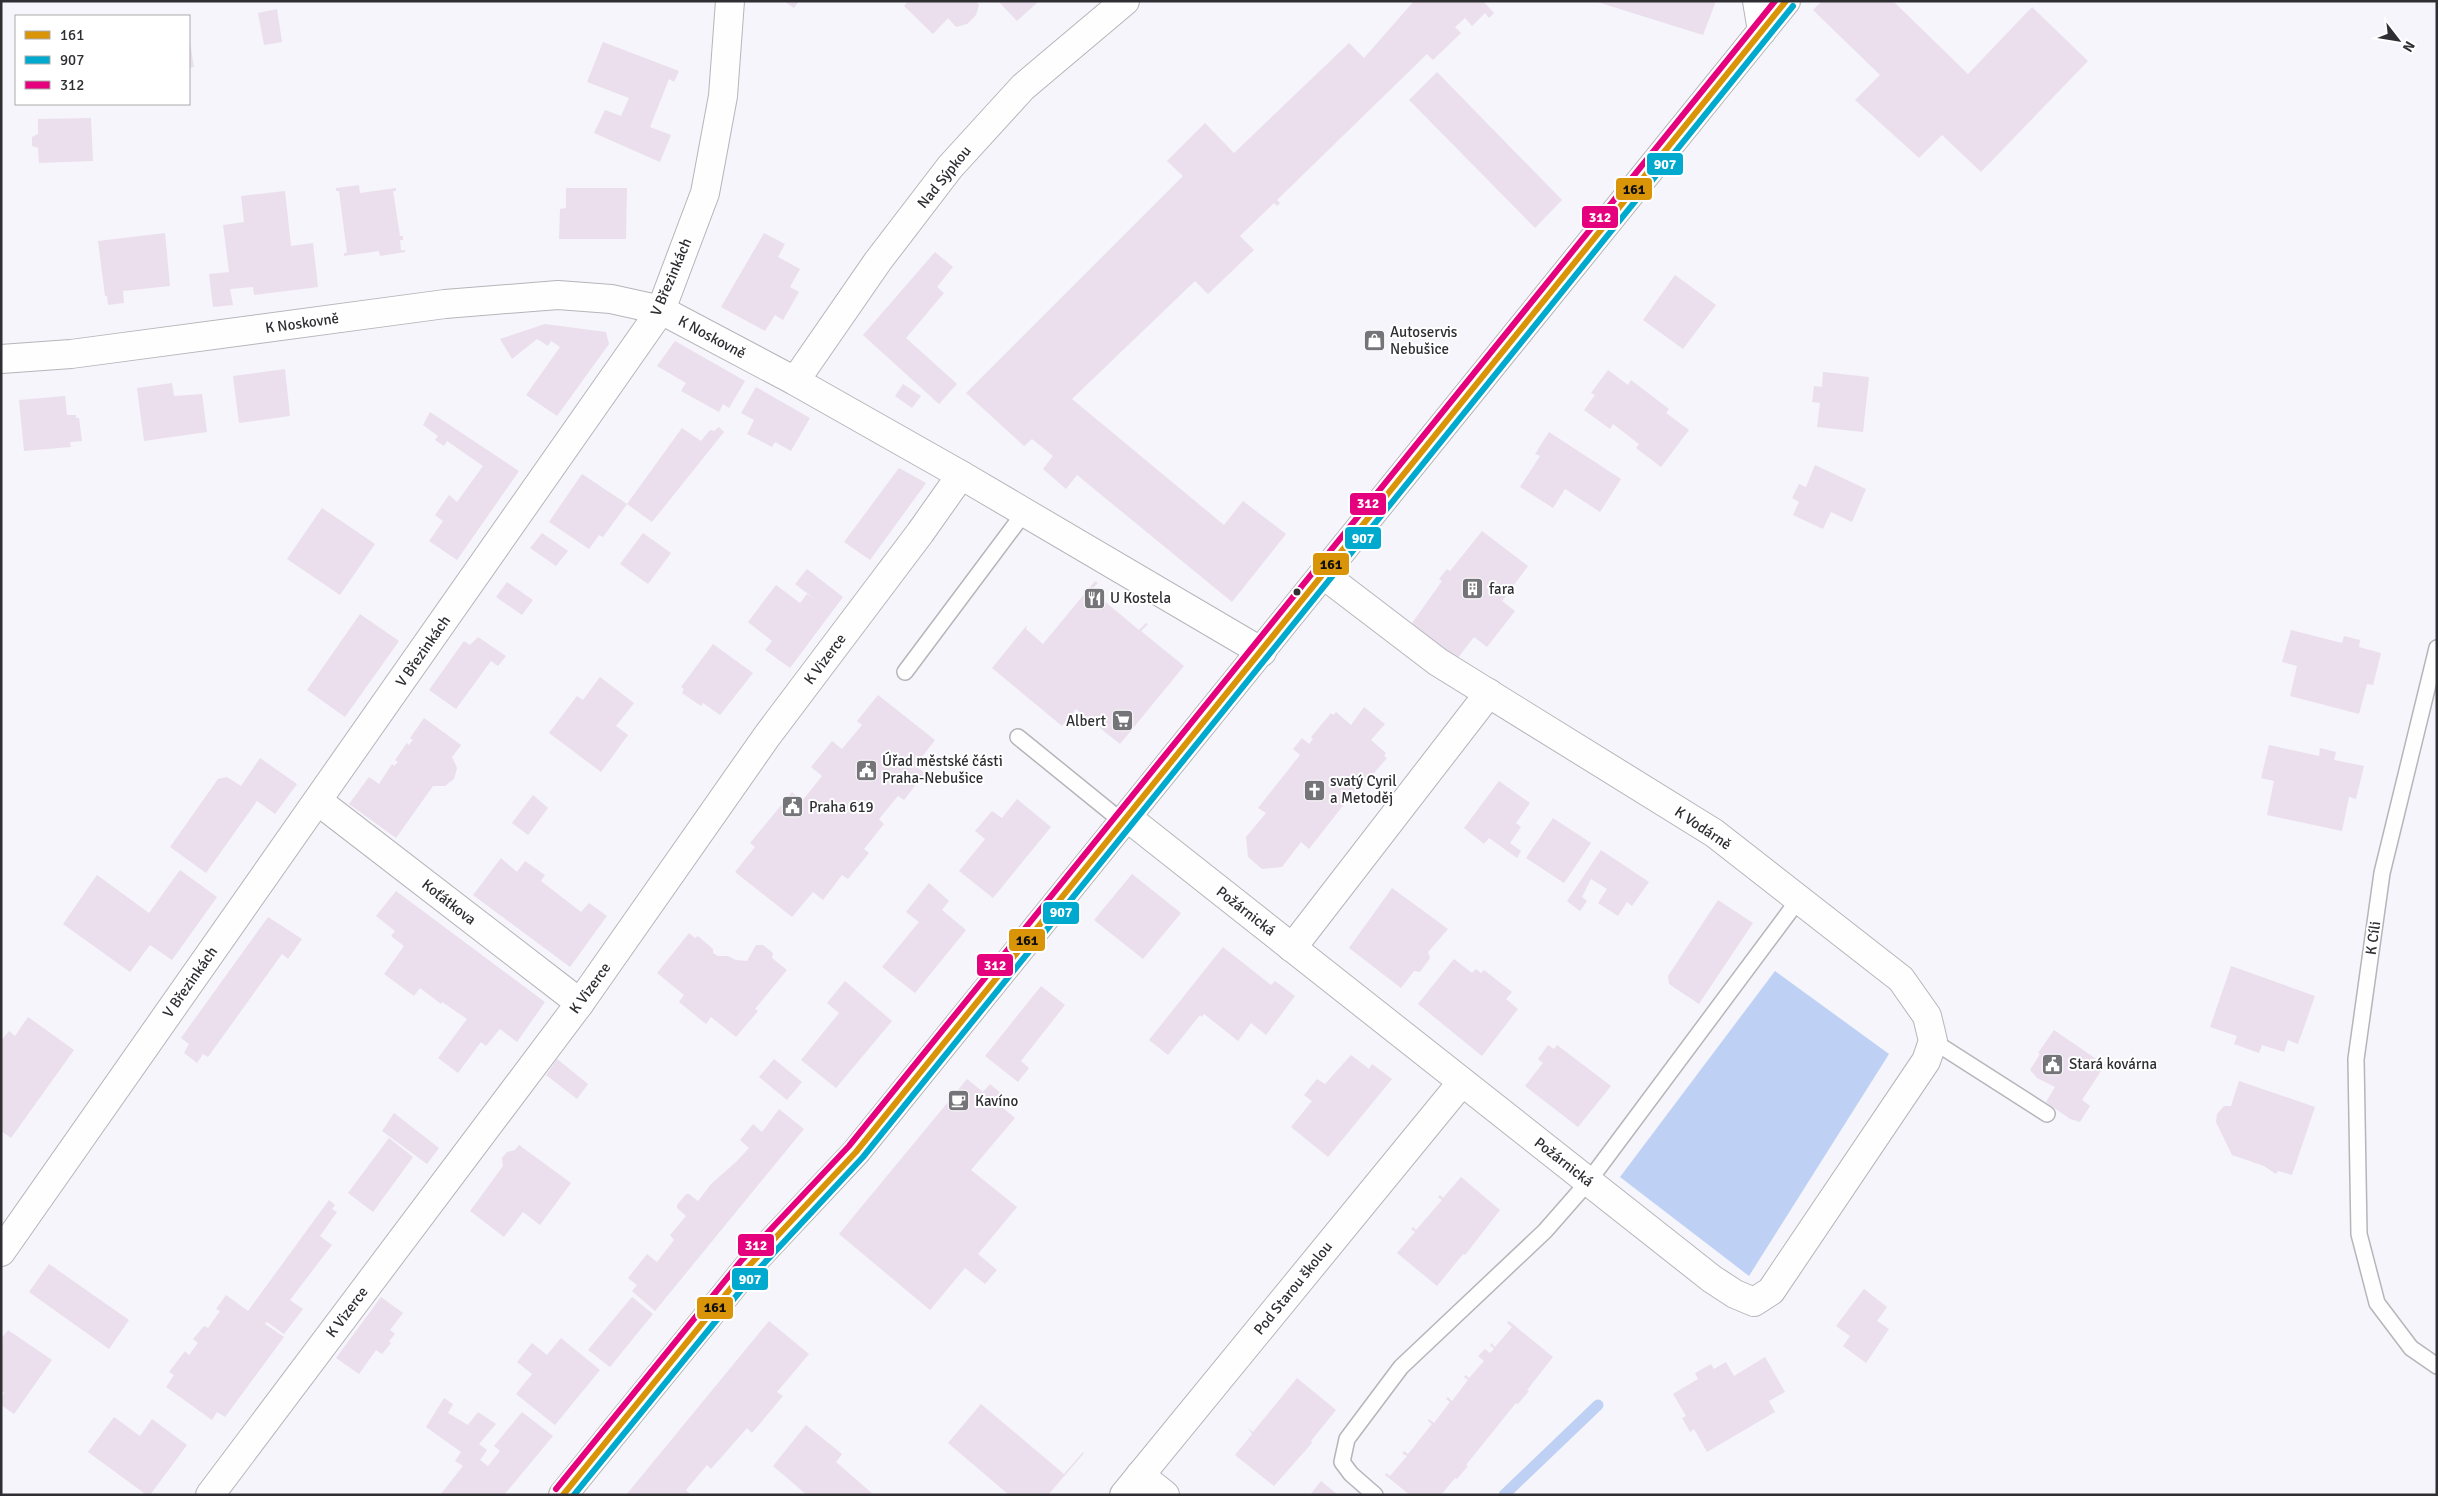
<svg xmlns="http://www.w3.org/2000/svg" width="2438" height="1496" font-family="Signika,sans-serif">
<rect width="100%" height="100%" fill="#f5f5fb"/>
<polygon fill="#bed1f5" points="1775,971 1889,1054 1749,1276 1620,1177"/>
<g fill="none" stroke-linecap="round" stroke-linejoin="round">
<polyline stroke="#bed1f5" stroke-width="11" points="1504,1495 1598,1405"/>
</g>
<g fill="#ebdfed">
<polygon points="784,1 799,1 794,8"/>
<polygon points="908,1 976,1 979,5 976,15 967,24 956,27 948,18 933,34 904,6"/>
<polygon points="998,1 1039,1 1017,21"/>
<polygon points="1414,1 1483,1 1494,13 1489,18 1485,13 1472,26 1465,18 1455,27 1461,33 1433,60 1427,54 1277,200 1280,203 1277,206 1274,203 1240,236 1254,250 1208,294 1195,281 1072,399 1224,525 1243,501 1286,534 1232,602 1077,475 1066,489 1043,469 1053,456 1032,439 1024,446 966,393 1183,176 1167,161 1205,123 1234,153 1349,43 1364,58"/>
<polygon points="1594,1 1716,1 1703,35"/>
<polygon points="1822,1 1893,1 1968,74 2032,7 2088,61 1981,172 1942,135 1919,158 1855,100 1880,75 1813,10"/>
<polygon points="277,9 282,42 264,45 258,13"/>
<polygon points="189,36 194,67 189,68"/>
<polygon points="603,42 679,71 674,82 669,79 650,127 671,135 660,162 594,133 605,110 621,116 629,98 587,82"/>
<polygon points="1437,72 1562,200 1535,228 1409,100"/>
<polygon points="91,118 93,161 39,163 38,148 32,146 32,137 38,134 38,119"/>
<polygon points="359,185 360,193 396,188 396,191 393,191 400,236 403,236 403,240 400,240 401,250 405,250 405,252 380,256 379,251 344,256 344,253 347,253 339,191 336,191 336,188"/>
<polygon points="566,188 627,188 626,239 559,239 560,209 566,208"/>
<polygon points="285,191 291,246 313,243 318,287 254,295 253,287 230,289 233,305 213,307 209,274 229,272 223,225 244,222 241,196"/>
<polygon points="165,233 170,286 123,291 124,303 108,305 107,296 105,296 98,241"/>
<polygon points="764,233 785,244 778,257 800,269 790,287 799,292 783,320 775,315 765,331 721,307"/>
<polygon points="935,252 953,267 937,287 944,293 906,338 957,384 939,404 863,335"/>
<polygon points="1675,275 1716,305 1683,349 1643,320"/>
<polygon points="545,324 606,332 609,344 557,416 526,395 560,347 551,341 548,346 537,339 512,359 500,339"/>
<polygon points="675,341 745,381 729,408 723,404 719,412 681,391 686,383 657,366"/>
<polygon points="285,369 290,416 239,423 233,376"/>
<polygon points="1608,370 1628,385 1631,380 1669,409 1666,413 1689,430 1661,467 1636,448 1639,444 1613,424 1610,429 1584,410 1595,395 1591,393"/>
<polygon points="1823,372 1869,377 1863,432 1817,427 1820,403 1812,402 1814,386 1822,387"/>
<polygon points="172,383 174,396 202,394 207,432 144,441 137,388"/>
<polygon points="903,384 921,396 912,408 895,396"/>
<polygon points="756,387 810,418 791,451 775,442 772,447 747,434 754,420 741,413"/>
<polygon points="65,396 67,415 76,415 76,418 79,418 82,441 70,442 71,447 24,451 19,400"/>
<polygon points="430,412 519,471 457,560 429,541 443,521 435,515 449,495 457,502 483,466 447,441 444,446 435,440 438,436 423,425"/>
<polygon points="719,427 724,432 652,522 627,504 682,428 701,441 710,430 714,431"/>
<polygon points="1549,432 1621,479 1600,512 1565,489 1553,508 1520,487 1540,456 1535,454"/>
<polygon points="1815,465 1866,489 1852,522 1831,512 1823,529 1793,515 1799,502 1792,498 1799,484 1806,487"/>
<polygon points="899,468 926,483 870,560 844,542"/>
<polygon points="582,474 627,504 603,537 599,535 589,549 549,522"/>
<polygon points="322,508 375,544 340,595 287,559"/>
<polygon points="1482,531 1528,566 1502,601 1515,611 1487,647 1474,637 1457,659 1442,646 1440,649 1426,638 1428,636 1412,623 1442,581 1439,579 1447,569 1450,571"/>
<polygon points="542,533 568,551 556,566 530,548"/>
<polygon points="643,533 671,553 648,584 620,564"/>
<polygon points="807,569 843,597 790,668 765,650 772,641 748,622 776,585 800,603 807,594 816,600 795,584"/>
<polygon points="1095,581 1098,583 1091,590 1139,630 1146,623 1148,624 1141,631 1184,666 1120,744 1076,709 1062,726 992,668 1027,625 1026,629 1043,644"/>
<polygon points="507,582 533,600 522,615 496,597"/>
<polygon points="360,614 399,641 345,717 307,690"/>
<polygon points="2291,630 2342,643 2344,636 2360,640 2359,647 2381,653 2373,685 2367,684 2359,714 2290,696 2297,666 2282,662"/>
<polygon points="478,637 506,656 498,666 491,661 456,709 429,690 464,641 470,645"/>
<polygon points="713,644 753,673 720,715 703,703 701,706 682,693 684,689 681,687"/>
<polygon points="600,677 634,703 616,726 628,735 601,772 549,733 577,696 583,700"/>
<polygon points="878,695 935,740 915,766 925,773 904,800 898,796 879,819 884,824 864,849 869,853 848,879 842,875 823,900 813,892 792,917 735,872 755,847 750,843 792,792 802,801 822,776 811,767 832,741 842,749 862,725 857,721"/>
<polygon points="1364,707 1385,724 1371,740 1386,753 1384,756 1387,758 1367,781 1363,780 1309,849 1301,842 1282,867 1262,869 1248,857 1246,837 1266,813 1258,808 1300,755 1293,749 1302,738 1309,744 1313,739 1311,737 1331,713 1333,715 1336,712 1351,725"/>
<polygon points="424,718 461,745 452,757 457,768 454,779 445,786 433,786 396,838 349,804 369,777 379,784 392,764 394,766 398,762 395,760 407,743 409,745 413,740 410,738"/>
<polygon points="2269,745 2319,756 2320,748 2336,752 2334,760 2364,766 2356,799 2349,797 2342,831 2267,815 2274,781 2261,778"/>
<polygon points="260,758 297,784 275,814 257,801 206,873 170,847 218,779 227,777 241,786"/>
<polygon points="1499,781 1530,803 1516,823 1521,827 1510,843 1521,851 1517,858 1489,838 1484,844 1464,828"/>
<polygon points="533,795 548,808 528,835 512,823"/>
<polygon points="1017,799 1051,827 993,898 959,871 985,839 975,831 992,811 1002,818"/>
<polygon points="1553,818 1591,843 1564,883 1526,858"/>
<polygon points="1601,850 1649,882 1632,906 1627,902 1618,916 1598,903 1607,889 1591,879 1582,897 1587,901 1580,911 1567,901"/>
<polygon points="501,858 517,872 525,861 545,875 541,881 581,912 589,903 607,916 570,967 473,895"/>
<polygon points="180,870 217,897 172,960 150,945 130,972 63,924 97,875 149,913"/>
<polygon points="1132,874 1181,913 1143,959 1094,920"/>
<polygon points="929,883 949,901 942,910 966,930 915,993 882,967 919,922 906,912"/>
<polygon points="1392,888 1448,929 1428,952 1430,958 1420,972 1414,971 1401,988 1349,948"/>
<polygon points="396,891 545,1002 517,1042 500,1029 486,1046 481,1042 458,1073 438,1058 467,1019 442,1002 441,1004 420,988 414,996 384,974 404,946 391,936 395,931 376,916"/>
<polygon points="1718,900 1753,923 1699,1004 1669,984 1668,976"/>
<polygon points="268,917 302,939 288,959 282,954 208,1057 203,1054 197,1063 184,1053 189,1044 181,1038"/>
<polygon points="689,933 695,938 698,936 713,949 713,953 718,956 728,956 736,960 747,961 756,945 763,945 773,953 772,958 787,970 755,1009 758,1011 736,1037 711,1017 706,1024 679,1002 684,995 657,973"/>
<polygon points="1223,947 1271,985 1275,981 1295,996 1266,1035 1251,1023 1238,1041 1204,1014 1202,1017 1200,1015 1168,1055 1149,1040"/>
<polygon points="1454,959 1472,973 1476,969 1481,973 1484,970 1512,992 1506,999 1518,1009 1482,1056 1418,1004"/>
<polygon points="2231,966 2315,996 2298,1044 2288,1040 2284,1052 2262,1045 2259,1053 2234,1044 2237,1036 2210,1027"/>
<polygon points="845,981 892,1021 836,1088 801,1060 839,1013 827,1003"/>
<polygon points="1041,986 1065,1005 1021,1061 1029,1068 1018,1082 985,1056"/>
<polygon points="28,1017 74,1050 11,1138 1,1131 1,1041 9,1031 15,1036"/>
<polygon points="2054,1030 2105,1065 2082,1100 2090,1106 2080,1122 2070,1119 2046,1102 2055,1087 2037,1078 2030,1070 2040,1054 2038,1053"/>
<polygon points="1548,1045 1554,1049 1557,1045 1611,1086 1578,1127 1525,1086 1543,1063 1538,1059"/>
<polygon points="1351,1055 1369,1069 1372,1064 1392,1079 1328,1157 1291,1127 1312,1101 1304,1095 1317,1079 1325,1084"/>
<polygon points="557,1059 588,1084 577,1099 546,1075"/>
<polygon points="774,1059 802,1082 787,1100 759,1077"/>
<polygon points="967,1079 983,1092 990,1084 1009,1100 1003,1108 1015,1118 971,1170 1017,1207 978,1254 997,1270 985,1284 965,1268 930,1310 839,1234"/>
<polygon points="2239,1081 2315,1107 2292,1175 2278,1171 2276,1174 2264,1166 2232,1155 2216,1122 2217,1114 2224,1106 2231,1106"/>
<polygon points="779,1109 804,1129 655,1311 632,1291 637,1285 628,1278 647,1254 657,1262 674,1240 670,1235 686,1216 677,1208 677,1205 686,1194 689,1194 698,1201 711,1184 736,1162 749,1148 740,1140 753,1124 762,1132"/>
<polygon points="394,1113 439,1148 427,1164 382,1131"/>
<polygon points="389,1138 413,1157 373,1212 348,1193"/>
<polygon points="519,1145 571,1183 540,1225 523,1212 504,1237 470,1211 503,1166 502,1158 507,1152 515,1150"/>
<polygon points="1461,1177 1500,1210 1465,1255 1463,1254 1437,1286 1397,1253 1415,1232 1411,1229 1413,1227 1416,1230 1442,1200 1438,1197 1440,1195 1443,1198"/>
<polygon points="329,1200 335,1205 332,1209 337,1212 320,1236 332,1245 290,1300 303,1309 284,1334 267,1322 265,1324 284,1337 225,1417 217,1412 212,1420 166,1387 174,1375 169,1372 185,1351 189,1355 198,1343 193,1339 204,1326 208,1328 220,1311 216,1309 226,1295 248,1311"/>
<polygon points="49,1264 129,1320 109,1349 29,1292"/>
<polygon points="1864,1289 1887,1307 1877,1321 1889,1329 1866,1363 1843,1346 1850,1336 1836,1326"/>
<polygon points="381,1297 403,1313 390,1330 395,1334 389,1341 391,1343 382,1354 376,1350 359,1374 336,1358"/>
<polygon points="632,1297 653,1314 610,1367 588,1350"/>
<polygon points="769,1321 809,1354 777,1392 783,1396 752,1433 747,1428 711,1469 707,1465 686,1490 691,1495 626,1495"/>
<polygon points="1509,1321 1553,1357 1527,1390 1529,1391 1518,1404 1516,1403 1466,1465 1468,1466 1457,1479 1455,1478 1441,1495 1410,1495 1385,1475 1386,1473 1390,1476 1407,1456 1402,1453 1404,1451 1408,1454 1432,1424 1428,1421 1429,1419 1434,1423 1450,1402 1446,1399 1448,1397 1452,1401 1468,1380 1464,1377 1466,1375 1469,1378 1484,1361 1478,1356 1485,1349 1490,1353 1494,1349 1490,1345 1491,1343 1495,1347 1512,1327 1507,1323"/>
<polygon points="8,1330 52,1360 14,1414 1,1405 1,1398 4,1393 1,1391 1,1339"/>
<polygon points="561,1338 600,1370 555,1425 516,1394 532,1374 517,1362 532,1343 547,1355"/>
<polygon points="1765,1357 1785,1392 1769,1401 1775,1412 1707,1452 1694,1429 1690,1432 1682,1418 1686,1416 1673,1394 1698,1379 1695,1373 1711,1364 1714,1369 1726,1362 1734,1376"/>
<polygon points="1297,1378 1336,1410 1311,1441 1312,1443 1274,1486 1235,1455 1252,1434 1248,1428 1253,1432"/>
<polygon points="444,1398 453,1404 448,1413 468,1425 478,1412 496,1424 479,1444 487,1450 480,1460 488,1466 500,1451 494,1446 522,1412 553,1436 504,1495 440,1495 463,1466 455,1461 461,1452 426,1427"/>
<polygon points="981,1404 1064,1474 1083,1452 1084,1453 1048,1495 1009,1495 948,1443"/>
<polygon points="114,1417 140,1436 152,1419 187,1445 150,1495 143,1495 144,1493 88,1452"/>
<polygon points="806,1425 842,1454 836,1462 874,1495 807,1495 773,1466"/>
<polygon points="1321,1481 1338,1495 1310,1495"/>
</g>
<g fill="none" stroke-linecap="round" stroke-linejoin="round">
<defs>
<g id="service">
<polyline points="2437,648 2382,873 2356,1059 2359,1234 2377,1303 2411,1348 2437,1366"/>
<polyline points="905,672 1024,513"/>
<polyline points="1018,737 1124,823"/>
<polyline points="1933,1041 2047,1114"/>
<polyline points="1375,1495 1351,1474 1342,1462 1347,1439 1401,1367 1545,1231 1588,1182 1799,899"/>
</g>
<g id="minor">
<polyline points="1757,1 1762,31"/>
<polyline points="1,359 71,354 445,304 558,295 611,299 661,310 795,381 961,475 1262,652"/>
<polyline points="795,381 878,261 950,167 1023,87 1125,1"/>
<polyline points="318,801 580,1003"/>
<polyline points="1128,818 1712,1279 1735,1294 1754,1302 1771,1291 1926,1061 1933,1041 1927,1016 1901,979 1714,833 1438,662 1324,575"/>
<polyline points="1292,948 1489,693"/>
<polyline points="1,1252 661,310 705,193 723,96 730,1"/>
<polyline points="1140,1475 1165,1495"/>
<polyline points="210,1495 580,1003 767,736 920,533 961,475"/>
<polyline points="1124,1495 1462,1082"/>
</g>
<polyline id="tertiary" points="563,1495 748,1267 856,1152 1786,1"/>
</defs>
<use href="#service" stroke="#b5b5ba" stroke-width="18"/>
<use href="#minor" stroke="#b5b5ba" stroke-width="30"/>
<use href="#tertiary" stroke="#b5b5ba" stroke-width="30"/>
<use href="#service" stroke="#fefefe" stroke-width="15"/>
<use href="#minor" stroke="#fefefe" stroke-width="28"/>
<use href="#tertiary" stroke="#fefefe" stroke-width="28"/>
<defs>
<polyline id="bus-1" points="563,1495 748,1267 856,1152 1786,1"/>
<polyline id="bus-2" points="574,1495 755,1273 863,1157 1793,6"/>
<polyline id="bus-3" points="556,1489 741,1261 849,1146 1775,1"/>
</defs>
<use href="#bus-1" stroke="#fff" stroke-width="10"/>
<use href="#bus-2" stroke="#fff" stroke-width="10"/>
<use href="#bus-3" stroke="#fff" stroke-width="10"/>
<use href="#bus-1" stroke="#d99408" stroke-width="6"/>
<use href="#bus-2" stroke="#00a9ce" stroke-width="6"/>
<use href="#bus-3" stroke="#e5007d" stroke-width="6"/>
</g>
<defs>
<symbol id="shop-square" viewBox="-11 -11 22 22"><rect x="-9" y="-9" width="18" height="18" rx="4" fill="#747479" stroke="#fff"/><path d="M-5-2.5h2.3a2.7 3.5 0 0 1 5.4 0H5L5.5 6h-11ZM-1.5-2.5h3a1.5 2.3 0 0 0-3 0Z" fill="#fff"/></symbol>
<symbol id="building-square" viewBox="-11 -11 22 22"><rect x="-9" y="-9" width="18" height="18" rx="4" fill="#747479" stroke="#fff"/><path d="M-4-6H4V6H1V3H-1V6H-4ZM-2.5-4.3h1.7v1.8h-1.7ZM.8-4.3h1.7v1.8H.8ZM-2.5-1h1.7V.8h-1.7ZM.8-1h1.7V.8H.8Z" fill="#fff"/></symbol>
<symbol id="restaurant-square" viewBox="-11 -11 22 22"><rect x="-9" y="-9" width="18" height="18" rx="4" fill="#747479" stroke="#fff"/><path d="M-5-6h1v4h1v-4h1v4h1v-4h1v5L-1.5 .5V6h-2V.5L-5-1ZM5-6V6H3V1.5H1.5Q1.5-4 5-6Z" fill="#fff"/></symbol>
<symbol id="supermarket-square" viewBox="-11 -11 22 22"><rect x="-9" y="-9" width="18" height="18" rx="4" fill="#747479" stroke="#fff"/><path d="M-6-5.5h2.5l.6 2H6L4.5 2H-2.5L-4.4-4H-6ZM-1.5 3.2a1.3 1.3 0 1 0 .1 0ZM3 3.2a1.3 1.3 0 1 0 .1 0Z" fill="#fff"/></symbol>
<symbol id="civic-square" viewBox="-11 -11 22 22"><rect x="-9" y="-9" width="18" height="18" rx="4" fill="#747479" stroke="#fff"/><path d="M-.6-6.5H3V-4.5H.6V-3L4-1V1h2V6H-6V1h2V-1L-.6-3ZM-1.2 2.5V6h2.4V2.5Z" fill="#fff"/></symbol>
<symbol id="church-square" viewBox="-11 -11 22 22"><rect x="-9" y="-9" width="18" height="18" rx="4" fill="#747479" stroke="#fff"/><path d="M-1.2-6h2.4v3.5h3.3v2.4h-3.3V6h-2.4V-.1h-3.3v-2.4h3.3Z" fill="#fff"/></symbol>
<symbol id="cafe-square" viewBox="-11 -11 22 22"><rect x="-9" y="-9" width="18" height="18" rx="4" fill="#747479" stroke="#fff"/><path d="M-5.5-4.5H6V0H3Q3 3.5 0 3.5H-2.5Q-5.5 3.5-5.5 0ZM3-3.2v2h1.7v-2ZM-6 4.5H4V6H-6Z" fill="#fff"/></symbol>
</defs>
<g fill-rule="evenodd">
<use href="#shop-square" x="1362" y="328" width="25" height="25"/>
<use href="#building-square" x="1460" y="576" width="25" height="25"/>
<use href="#restaurant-square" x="1082" y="586" width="25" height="25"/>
<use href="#supermarket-square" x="1110" y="708" width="25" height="25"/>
<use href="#civic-square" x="854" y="758" width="25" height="25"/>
<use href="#church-square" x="1302" y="778" width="25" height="25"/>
<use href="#civic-square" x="780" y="794" width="25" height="25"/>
<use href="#civic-square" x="2040" y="1052" width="25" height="25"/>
<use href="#cafe-square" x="946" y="1088" width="25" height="25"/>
</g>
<circle fill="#2f2e33" stroke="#fff" stroke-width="2" cx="1297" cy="592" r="4.5"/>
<g text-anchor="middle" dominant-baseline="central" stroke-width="4" stroke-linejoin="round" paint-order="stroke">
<g font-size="15" fill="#2f2e33" stroke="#fff">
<text transform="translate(944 177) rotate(-51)">Nad Sýpkou</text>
<text transform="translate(671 277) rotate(-67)">V Březinkách</text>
<text transform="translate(302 323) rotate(-8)">K Noskovně</text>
<text transform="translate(712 337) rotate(28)">K Noskovně</text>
<text transform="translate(423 651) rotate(-55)">V Březinkách</text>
<text transform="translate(825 659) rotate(-53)">K Vizerce</text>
<text transform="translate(1703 828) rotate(34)">K Vodárně</text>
<text transform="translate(449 902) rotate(38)">Koťátkova</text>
<text transform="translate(1246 911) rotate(38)">Požárnická</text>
<text transform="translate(2373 938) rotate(-82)">K Cíli</text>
<text transform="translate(190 982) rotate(-55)">V Březinkách</text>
<text transform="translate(590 988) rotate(-54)">K Vizerce</text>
<text transform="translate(1564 1162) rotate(38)">Požárnická</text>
<text transform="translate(1293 1288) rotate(-51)">Pod Starou školou</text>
<text transform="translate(347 1312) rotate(-53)">K Vizerce</text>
</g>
<g font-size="15" fill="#2f2e33" stroke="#fff" text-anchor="start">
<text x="1390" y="332">Autoservis<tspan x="1390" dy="17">Nebušice</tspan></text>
<text x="1489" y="589">fara</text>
<text x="1110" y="598">U Kostela</text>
<text x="1106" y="721" text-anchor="end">Albert</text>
<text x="882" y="761">Úřad městské části<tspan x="882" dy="17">Praha-Nebušice</tspan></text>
<text x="1330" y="781">svatý Cyril<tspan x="1330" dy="17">a Metoděj</tspan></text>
<text x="809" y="807">Praha 619</text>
<text x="2069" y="1064">Stará kovárna</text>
<text x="975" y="1101">Kavíno</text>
</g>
</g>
<g stroke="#fff" stroke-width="2">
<rect x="1646" y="152" width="38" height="24" rx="5" fill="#00a9ce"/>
<rect x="1615" y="177" width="38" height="24" rx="5" fill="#d99408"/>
<rect x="1581" y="205" width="38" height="24" rx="5" fill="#e5007d"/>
<rect x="1349" y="492" width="38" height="24" rx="5" fill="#e5007d"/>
<rect x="1344" y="526" width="38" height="24" rx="5" fill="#00a9ce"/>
<rect x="1312" y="552" width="38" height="24" rx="5" fill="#d99408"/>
<rect x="1042" y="901" width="38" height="24" rx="5" fill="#00a9ce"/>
<rect x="1008" y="928" width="38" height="24" rx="5" fill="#d99408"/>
<rect x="976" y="953" width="38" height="24" rx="5" fill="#e5007d"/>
<rect x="737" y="1233" width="38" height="24" rx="5" fill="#e5007d"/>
<rect x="731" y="1267" width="38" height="24" rx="5" fill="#00a9ce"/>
<rect x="696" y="1296" width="38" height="24" rx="5" fill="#d99408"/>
</g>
<g font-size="14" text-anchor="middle" font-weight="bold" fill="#fff">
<text x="1665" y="169">907</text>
<text x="1600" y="222">312</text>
<text x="1368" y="508">312</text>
<text x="1363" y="543">907</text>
<text x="1061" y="917">907</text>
<text x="995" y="970">312</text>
<text x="756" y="1250">312</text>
<text x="750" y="1284">907</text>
</g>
<g font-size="14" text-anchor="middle" font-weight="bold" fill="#111">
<text x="1634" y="194">161</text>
<text x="1331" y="569">161</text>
<text x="1027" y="945">161</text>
<text x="715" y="1312">161</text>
</g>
<rect width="2438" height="1496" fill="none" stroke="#2f2e33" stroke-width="5"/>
<rect x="15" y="15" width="175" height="90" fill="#ffffff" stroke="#acabad"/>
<rect x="25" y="31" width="25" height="8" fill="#d99408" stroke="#acabad"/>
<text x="60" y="40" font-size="15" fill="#2f2e33">161</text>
<rect x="25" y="56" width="25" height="8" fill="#00a9ce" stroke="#acabad"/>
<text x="60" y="65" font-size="15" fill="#2f2e33">907</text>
<rect x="25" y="81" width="25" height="8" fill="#e5007d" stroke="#acabad"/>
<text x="60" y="90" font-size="15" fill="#2f2e33">312</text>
<g transform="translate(2398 40) rotate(121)" stroke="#ffffff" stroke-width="4" paint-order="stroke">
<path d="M0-4L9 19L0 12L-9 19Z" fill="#2f2e33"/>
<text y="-8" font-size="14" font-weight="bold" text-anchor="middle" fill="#2f2e33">N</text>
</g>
</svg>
